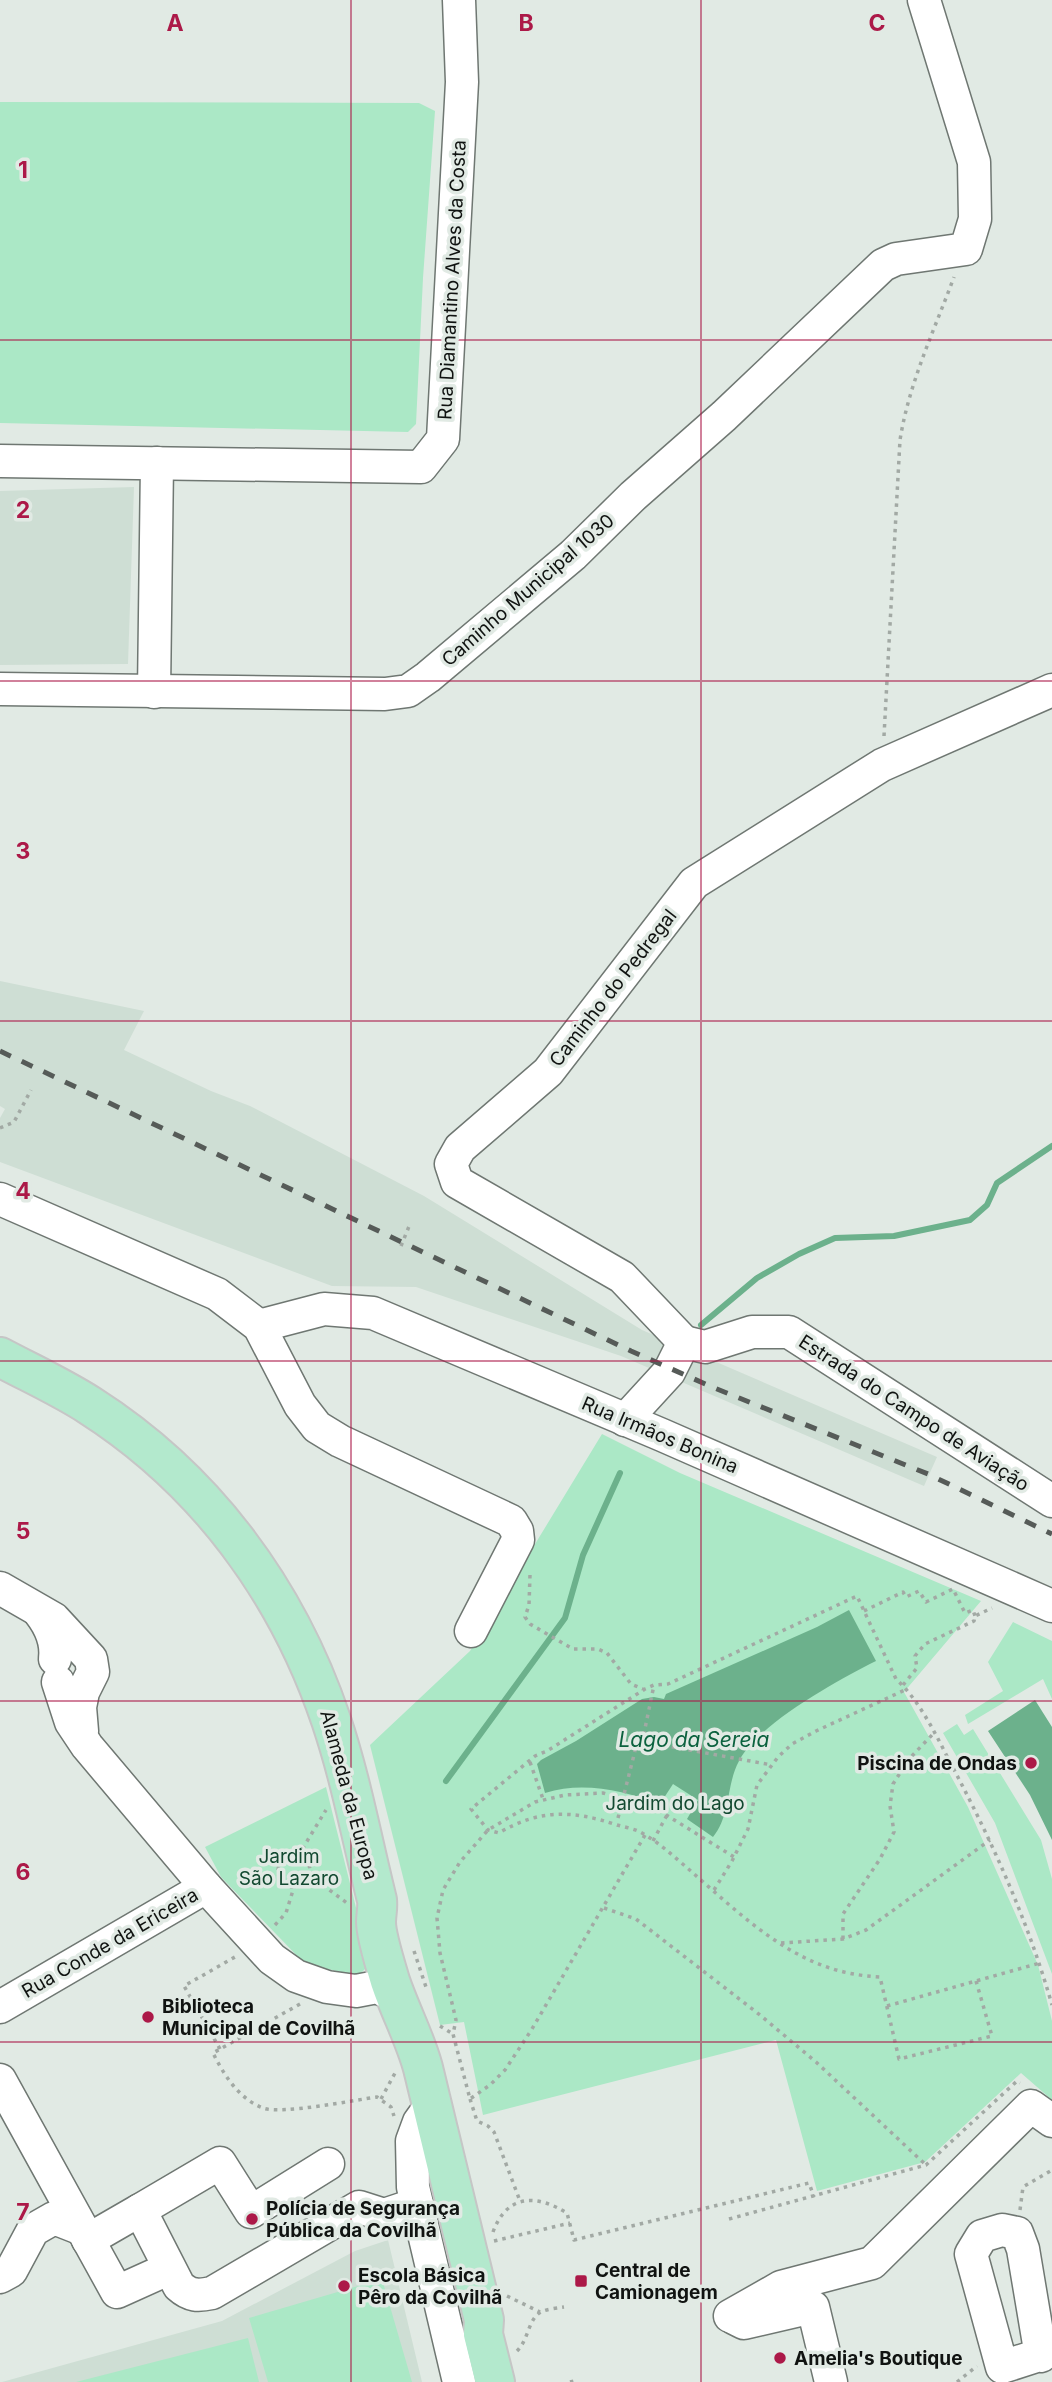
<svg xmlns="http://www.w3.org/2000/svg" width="1052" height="2382" font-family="Inter,sans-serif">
<rect width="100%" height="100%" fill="#e1eae4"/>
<g fill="#ceded4">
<polygon points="134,487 128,664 0,665 0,491"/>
<polygon points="0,981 144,1011 124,1050 211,1091 250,1106 424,1196 642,1330 937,1457 924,1486 621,1356 416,1287 332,1286 0,1162 0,1118 5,1109 0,1106"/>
<polygon points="388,2240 422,2382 2,2382 222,2321 355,2251"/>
</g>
<g fill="#abe8c6">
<polygon points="0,102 419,103 435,111 423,278 416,424 408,432 0,423"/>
<polygon points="602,1434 680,1473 981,1601 904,1692 968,1807 1038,1965 1052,2021 1052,2100 1021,2073 925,2162 817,2191 776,2040 483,2115 464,2022 440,2025 370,1745 470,1651"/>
<polygon points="1013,1622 1052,1641 1052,1699 1043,1679 968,1724 965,1715 1003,1691 988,1662"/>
<polygon points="957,1724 964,1735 973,1729 1041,1840 1052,1879 1052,1974 995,1823 943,1733"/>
<polygon points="326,1787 370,1964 361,1973 350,1974 305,1964 221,1877 205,1847"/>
<polygon points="382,2279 412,2382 268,2382 249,2318"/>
<polygon points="248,2338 259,2382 76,2382"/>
</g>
<g fill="#6cb18c">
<path d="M849,1610L876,1661C838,1680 758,1724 739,1761C726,1785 731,1815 713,1837L687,1819L698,1800L673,1784L660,1804C623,1791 584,1781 545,1793L537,1764L541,1760L576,1741L642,1699L654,1697L664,1699L666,1694L817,1627Z"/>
<polygon points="1035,1700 1052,1727 1052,1840 1030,1795 988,1731"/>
</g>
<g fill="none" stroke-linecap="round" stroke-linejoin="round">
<g stroke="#6cb18c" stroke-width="6">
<polyline points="701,1325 757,1278 799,1254 835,1238 894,1236 970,1220 987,1205 997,1183 1052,1146"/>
<polyline points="446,1781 565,1618 583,1555 620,1473"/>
</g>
<defs>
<g id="minor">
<polyline points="0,461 421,467 443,439 462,82 459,0"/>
<polyline points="0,689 385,694 408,691 428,677 573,555 633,496 724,416 883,265 896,259 966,249 975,219 974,162 924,0"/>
<polyline points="154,692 157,463"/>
<polyline points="0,1199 217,1294 259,1326 300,1405 317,1427 340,1441 511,1521 517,1531 518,1540 471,1631"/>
<polyline points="259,1326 324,1309 373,1313 662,1435 1052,1606"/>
<polyline points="684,1342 622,1277 457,1182 451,1164 460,1148 548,1072 694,883 882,765 1052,690"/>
<polyline points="684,1342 705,1347 752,1332 789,1332 1052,1501"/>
<polyline points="625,1420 669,1372 684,1342"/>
<polyline points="0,1588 54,1619 91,1659 93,1672 83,1692 80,1707 82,1731"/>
<path d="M40,1613C50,1626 57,1643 55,1659"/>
<polyline points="58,1682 71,1722 87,1746 206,1887 272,1959 296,1976 327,1987 356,1991 377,1987 396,1996"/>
<polyline points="0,2007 206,1887"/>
<polyline points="0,2080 117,2292 168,2269"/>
<polyline points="432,2104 419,2122 412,2141 413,2187 459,2382"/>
<polyline points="140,2210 220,2163 251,2212 328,2164"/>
<path d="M88,2240L140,2210L179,2286C190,2296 198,2296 212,2293L359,2207L384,2215L417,2204"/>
<polyline points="0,2277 11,2271 33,2230 54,2218 82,2229"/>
<polyline points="730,2316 781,2287 872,2263 1031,2106 1052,2121"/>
<polyline points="734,2318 744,2323 813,2307 831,2382"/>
<polyline points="1041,2356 1023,2249 1017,2233 1002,2230 982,2236 971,2254 1002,2367 1052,2351"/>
</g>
<path id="major" d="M0,1357C30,1373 61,1387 89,1405C205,1479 287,1590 331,1720C351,1779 362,1840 377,1900C378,1909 376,1914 376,1922C376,1936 386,1967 390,1981C400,2011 415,2038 423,2068L484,2320L483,2334L495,2382"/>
</defs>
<use href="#minor" stroke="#6f7772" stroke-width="35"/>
<use href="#major" stroke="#c6c6c6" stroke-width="42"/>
<g stroke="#a2a9a4" stroke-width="3.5" stroke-dasharray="3.5 5" stroke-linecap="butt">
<path d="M884,736L900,440C909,383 934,331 954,277"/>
<polyline points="0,1128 14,1122 31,1090"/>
<polyline points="401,1246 410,1224"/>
<polyline points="530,1575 529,1605 525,1617 530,1624 573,1649 598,1649 607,1653 631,1684 643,1689"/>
<polyline points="864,1611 903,1592 906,1597 919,1591 926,1602 953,1589 965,1613 973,1610 975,1616"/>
<polyline points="903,1685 917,1668 915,1656 925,1644 974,1621 975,1616 992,1608"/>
<polyline points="642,1743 654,1685"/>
<polyline points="635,1751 636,1745 642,1743 651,1743 772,1765"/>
<polyline points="530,1762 543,1799"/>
<polyline points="645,1835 532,2029 505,2070 490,2085 470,2099 453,2034 456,2020 440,1953 437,1918 443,1890 460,1862 488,1830 535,1802 565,1795 603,1793 655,1808 734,1857"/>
<polyline points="653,1841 667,1815"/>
<circle cx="294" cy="1871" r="16"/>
<polyline points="298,1856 326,1810"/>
<polyline points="309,1875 347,1903"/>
<polyline points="714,1890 732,1861 748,1829 757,1785 778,1757 792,1744 816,1731 907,1689"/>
<polyline points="604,1908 636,1919 760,2015 816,2062 926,2165"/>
<polyline points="275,1925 286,1913 294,1887"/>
<polyline points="843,1939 843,1914 880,1859 894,1832 890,1806 893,1784 909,1759 934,1733"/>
<polyline points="781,1943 843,1939 866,1930 990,1840"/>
<polyline points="414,1951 427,1990"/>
<path d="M976,1981L992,2036L899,2059L880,1977C840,1975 809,1963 776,1941C743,1919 714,1891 685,1866C671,1854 658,1842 642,1833C635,1829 625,1827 617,1825C573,1810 539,1809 499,1833L488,1830L471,1809L535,1756L547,1751L645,1689L654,1685L668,1684L857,1596L896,1679C920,1701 936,1735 951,1764C992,1841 1028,1921 1052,2005"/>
<path d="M300,2004L213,2053C224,2075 239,2099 263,2108C280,2115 355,2100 377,2097L391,2107L394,2116"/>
<polyline points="887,2006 1040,1963"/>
<polyline points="440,2026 453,2034"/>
<polyline points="220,2049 184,1986 235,1957"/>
<polyline points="381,2099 395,2073"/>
<polyline points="470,2099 477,2121 488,2126 494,2132 520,2201"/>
<polyline points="1020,2210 1023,2187 1052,2170"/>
<polyline points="729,2219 926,2165 1017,2081 1020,2083"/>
<path d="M493,2232C507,2194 536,2194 567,2213L574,2240L809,2183L814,2197"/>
<polyline points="494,2241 570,2223"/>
<polyline points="507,2296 540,2312"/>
<path d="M517,2351C529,2339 528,2319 541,2312C547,2309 557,2308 564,2307"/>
<polyline points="570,2382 574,2381"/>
<polyline points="957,2382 977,2366"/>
</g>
<use href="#minor" stroke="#fff" stroke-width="32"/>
<use href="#major" stroke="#b3e9cd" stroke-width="38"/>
<polyline stroke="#565b58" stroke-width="5" stroke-dasharray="12 12" stroke-linecap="butt" points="0,1051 631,1351 712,1387 928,1474 1052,1534"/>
<polyline stroke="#a2a9a4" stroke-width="3.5" stroke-dasharray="3.5 5" stroke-linecap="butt" points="618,1818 635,1751"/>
</g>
<path fill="none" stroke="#ac1948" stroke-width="2" stroke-opacity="0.55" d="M351,0V2382M701,0V2382M0,340H1052M0,681H1052M0,1021H1052M0,1361H1052M0,1701H1052M0,2042H1052"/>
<g fill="#ac1948" stroke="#e1eae4" stroke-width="2.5">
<circle cx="1031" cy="1763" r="7"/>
<circle cx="148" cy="2017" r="7"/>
<circle cx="252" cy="2219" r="7"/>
<rect x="574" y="2274" width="14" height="14" rx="3.5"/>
<circle cx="344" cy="2286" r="7"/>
<circle cx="780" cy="2358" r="7"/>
</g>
<g text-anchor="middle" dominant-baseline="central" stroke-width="7" stroke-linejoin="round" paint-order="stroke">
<g font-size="19" fill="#101311" stroke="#e1eae4">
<text transform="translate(452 280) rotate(-87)">Rua Diamantino Alves da Costa</text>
<text transform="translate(528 590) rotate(-41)">Caminho Municipal 1030</text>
<text transform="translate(613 988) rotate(-52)">Caminho do Pedregal</text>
<text transform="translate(914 1413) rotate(33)">Estrada do Campo de Aviação</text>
<text transform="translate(660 1435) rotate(23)">Rua Irmãos Bonina</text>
<text transform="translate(349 1795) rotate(75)">Alameda da Europa</text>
<text transform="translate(110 1943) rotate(-30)">Rua Conde da Ericeira</text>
</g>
<g font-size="19" font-weight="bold" fill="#101311" stroke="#e1eae4" text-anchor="start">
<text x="1017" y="1763" text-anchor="end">Piscina de Ondas</text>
<text x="162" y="2006">Biblioteca<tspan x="162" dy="22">Municipal de Covilhã</tspan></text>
<text x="266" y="2208">Polícia de Segurança<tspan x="266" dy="22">Pública da Covilhã</tspan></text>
<text x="595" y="2270">Central de<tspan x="595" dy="22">Camionagem</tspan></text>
<text x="358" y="2275">Escola Básica<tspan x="358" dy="22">Pêro da Covilhã</tspan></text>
<text x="794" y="2358">Amelia's Boutique</text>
</g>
<g font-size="19" fill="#124930" stroke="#e1eae4">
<text x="675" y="1803">Jardim do Lago</text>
<text x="289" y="1856">Jardim<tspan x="289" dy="22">São Lazaro</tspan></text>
</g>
<g font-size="21" font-style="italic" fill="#0c623f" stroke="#e1eae4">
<text x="694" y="1739">Lago da Sereia</text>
</g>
</g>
<g font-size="23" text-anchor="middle" font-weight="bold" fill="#ac1948" stroke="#e1eae4" stroke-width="7" stroke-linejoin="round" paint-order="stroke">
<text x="175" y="31">A</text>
<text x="526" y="31">B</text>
<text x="877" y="31">C</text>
<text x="23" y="178">1</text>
<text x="23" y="518">2</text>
<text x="23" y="859">3</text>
<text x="23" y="1199">4</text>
<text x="23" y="1539">5</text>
<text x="23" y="1880">6</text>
<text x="23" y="2220">7</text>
</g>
</svg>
